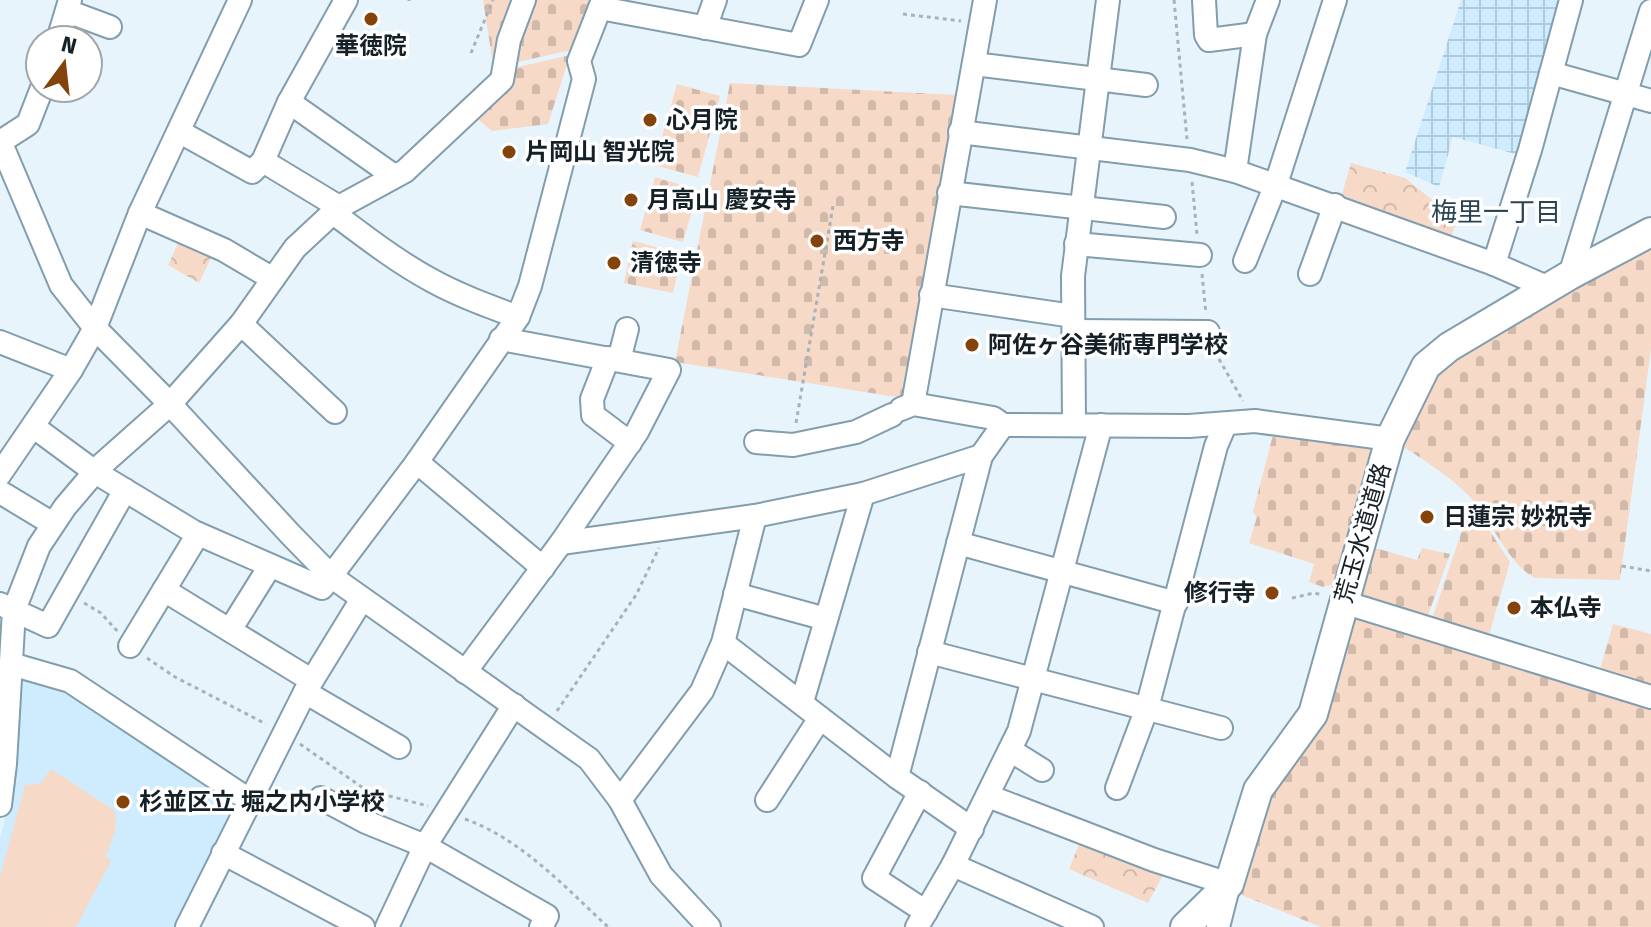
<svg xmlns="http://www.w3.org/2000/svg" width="1651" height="927" font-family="'Fira Sans','Noto Sans JP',sans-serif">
<defs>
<pattern id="industrial-grid" width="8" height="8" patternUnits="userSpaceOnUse" patternTransform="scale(2)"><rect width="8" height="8" fill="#ceecfe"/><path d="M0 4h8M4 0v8" fill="none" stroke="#b0cada"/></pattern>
<pattern id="forest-crowns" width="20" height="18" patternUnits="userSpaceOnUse" patternTransform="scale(2)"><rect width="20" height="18" fill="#f6d9c7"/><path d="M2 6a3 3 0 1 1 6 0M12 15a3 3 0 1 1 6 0" fill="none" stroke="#d2baab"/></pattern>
<pattern id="cemetery-stones" width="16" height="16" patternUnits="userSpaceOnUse" patternTransform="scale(2)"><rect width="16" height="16" fill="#f6d9c7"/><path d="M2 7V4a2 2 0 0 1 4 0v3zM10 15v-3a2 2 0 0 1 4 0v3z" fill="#d2baab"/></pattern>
</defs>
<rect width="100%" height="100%" fill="#e8f4fb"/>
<polygon fill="#ceecfe" points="15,675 67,685 238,805 174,927 0,927 0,838 11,796"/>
<polygon fill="url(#industrial-grid)" points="1461,0 1561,0 1519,155 1453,137 1439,187 1405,172"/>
<g fill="url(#forest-crowns)">
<polygon points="1351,163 1405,178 1457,220 1449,242 1340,201"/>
<polygon points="181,237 214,251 199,283 168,265"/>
<polygon points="1080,842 1164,873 1148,903 1069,869"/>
</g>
<g fill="url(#cemetery-stones)">
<polygon points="483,0 514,0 492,58"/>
<polygon points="533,0 591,0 571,50 509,64"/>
<polygon points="570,55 548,124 492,131 474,116 509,69"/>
<polygon points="730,83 957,95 909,399 675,362"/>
<polygon points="677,84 720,96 698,177 654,165"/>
<polygon points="655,177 698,190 683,242 640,230"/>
<path d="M1651,234V349L1620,580L1535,578C1508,564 1491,519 1469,496C1447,473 1419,458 1394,440L1428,367Z"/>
<polygon points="633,241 682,254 673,293 624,283"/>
<polygon points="1274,431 1376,448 1342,582 1323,587 1309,582 1314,564 1249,543 1257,517 1253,512"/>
<polygon points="1470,507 1486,525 1510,562 1489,635 1473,630 1471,636 1431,622"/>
<polygon points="1365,545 1417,560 1422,548 1450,554 1426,621 1349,599"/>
<polygon points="1348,610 1651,702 1651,927 1321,927 1234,892 1260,802"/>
<polygon points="1613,624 1651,634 1651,691 1598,677"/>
</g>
<polygon fill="#f6d9c7" points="51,769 115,811 116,827 106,857 111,861 76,927 0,927 0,877 25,785 40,784"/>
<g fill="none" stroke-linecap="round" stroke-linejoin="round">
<defs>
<g id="minor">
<polyline points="1204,0 1206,35 1209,40 1255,34"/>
<polyline points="600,8 799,45 817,0"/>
<polyline points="67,11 110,27"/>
<polyline points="705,28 715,0"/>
<polyline points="58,40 70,0"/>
<polyline points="974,64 1146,85"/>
<polyline points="1551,73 1651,101"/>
<polyline points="289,102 394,176"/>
<polyline points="180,132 252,172 263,161 289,102 346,0"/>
<polyline points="960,132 1190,160 1235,171 1494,264 1549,288"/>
<polyline points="0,141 61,285 95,328 170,404 291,535 332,577 589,759 620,800 661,875 709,927"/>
<polyline points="0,142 28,124 42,88"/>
<polyline points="263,161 339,207"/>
<polyline points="1235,171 1255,34 1268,0"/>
<polyline points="949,193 1164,217"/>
<path d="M332,212C364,236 396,261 431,280C458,295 488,306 518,317"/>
<polyline points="140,213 224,250 273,279"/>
<polyline points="1076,244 1200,255"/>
<polyline points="1245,261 1276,184 1335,0"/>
<polyline points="1494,264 1530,150 1571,0"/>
<polyline points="1310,274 1335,205"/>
<polyline points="1570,275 1651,11"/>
<polyline points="931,295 1073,316"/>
<polyline points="241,324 335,412"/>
<polyline points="1074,331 1208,332"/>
<polyline points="0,342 71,370"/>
<polyline points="608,358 592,399 593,415 630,443"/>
<polyline points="619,360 627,329"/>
<polyline points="913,404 985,0"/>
<polyline points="901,409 913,404 993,418 1003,425"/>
<polyline points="1074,425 1073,276 1108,0"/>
<polyline points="34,427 95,472 194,532 322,588 417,462 518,317 530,286 584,79 579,61 603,0"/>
<polyline points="756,442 793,445 856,432 892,415"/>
<polyline points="417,462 543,568"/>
<polyline points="0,474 71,370 95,328 140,213 240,0"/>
<polyline points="0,492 53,524"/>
<polyline points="561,543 755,516 863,494 981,456"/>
<polyline points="958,543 1176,603"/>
<polyline points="164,590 311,680"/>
<polyline points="735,594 826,619"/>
<polyline points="1343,602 1651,697"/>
<polyline points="0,604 48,626 125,490"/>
<polyline points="230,630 270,566"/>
<polyline points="723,643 897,777 972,829"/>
<polyline points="130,646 198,534"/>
<polyline points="929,652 1221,728"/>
<polyline points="11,664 70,681 249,800"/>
<polyline points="465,672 561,543 637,432 669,370 501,339"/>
<polyline points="305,692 399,747"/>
<polyline points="802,702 863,494"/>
<polyline points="1010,750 1042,770"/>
<polyline points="897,777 981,456 1003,425 1189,426 1255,421 1390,439"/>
<polyline points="1117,788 1147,708 1216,446 1225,425"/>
<polyline points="920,792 874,878 926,912"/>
<polyline points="988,796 1154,860 1229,884 1218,927"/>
<polyline points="321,798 366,822 425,846 547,916 541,927"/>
<polyline points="620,800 702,691 723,643 755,516"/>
<polyline points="767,800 820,718"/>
<polyline points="0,805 5,764 14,610 39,546 65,507 99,467 170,404 241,324 295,248 339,207 405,171 502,80 509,40 524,0"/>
<polyline points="223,853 363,927"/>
<polyline points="953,865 1092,927"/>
<polyline points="187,927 305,692 362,599"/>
<polyline points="387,927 425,846 514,705"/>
<polyline points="917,927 953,865 1019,731 1101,425"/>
</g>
<polyline id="major" points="1185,927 1229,884 1258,790 1313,714 1390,439 1426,366 1449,347 1570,275 1651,232"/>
</defs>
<use href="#minor" stroke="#819dae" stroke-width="26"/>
<use href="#major" stroke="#819dae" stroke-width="32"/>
<g stroke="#a7b3ba" stroke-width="3" stroke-dasharray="4 4" stroke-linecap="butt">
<polyline points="1174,0 1187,139"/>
<polyline points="409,1 409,0"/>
<polyline points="903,14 961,21"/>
<polyline points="471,53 493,0"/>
<polyline points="1192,182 1197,234"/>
<polyline points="1202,274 1206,314"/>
<polyline points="1215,352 1243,401"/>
<polyline points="796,423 833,206"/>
<polyline points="1622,566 1651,571"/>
<polyline points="1292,598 1314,593 1323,595"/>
<polyline points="84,603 101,613 118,632"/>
<polyline points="147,658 175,677 266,724"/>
<polyline points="557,711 636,595 659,548"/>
<polyline points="300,744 366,790 428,806"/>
<path d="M465,819C521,839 565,887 608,927"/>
</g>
<use href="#minor" stroke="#fff" stroke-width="22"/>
<use href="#major" stroke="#fff" stroke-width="28"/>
</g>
<g fill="#84430b" stroke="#fff" stroke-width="3">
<circle cx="371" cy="19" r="8"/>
<circle cx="650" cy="120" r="8"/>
<circle cx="509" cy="152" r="8"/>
<circle cx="631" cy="200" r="8"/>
<circle cx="817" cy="241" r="8"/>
<circle cx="614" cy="263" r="8"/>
<circle cx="972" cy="345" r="8"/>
<circle cx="1427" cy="517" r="8"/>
<circle cx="1272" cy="593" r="8"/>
<circle cx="1514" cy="608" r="8"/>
<circle cx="123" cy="802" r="8"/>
</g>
<g text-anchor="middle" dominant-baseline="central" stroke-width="7" stroke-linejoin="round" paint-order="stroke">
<g font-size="24" font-weight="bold" fill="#152027" stroke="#fff" text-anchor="start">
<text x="371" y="46" text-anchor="middle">華徳院</text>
<text x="666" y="120">心月院</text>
<text x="525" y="152">片岡山 智光院</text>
<text x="647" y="200">月高山 慶安寺</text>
<text x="833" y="241">西方寺</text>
<text x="630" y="263">清徳寺</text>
<text x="988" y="345">阿佐ヶ谷美術専門学校</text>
<text x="1443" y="517">日蓮宗 妙祝寺</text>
<text x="1256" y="593" text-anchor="end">修行寺</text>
<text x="1530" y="608">本仏寺</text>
<text x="139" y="802">杉並区立 堀之内小学校</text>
</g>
<g font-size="24" fill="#152027" stroke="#fff">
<text transform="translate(1363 533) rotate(-74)">荒玉水道道路</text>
</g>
<g font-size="26" fill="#2b4453" stroke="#fff">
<text x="1496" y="212">梅里一丁目</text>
</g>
</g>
<g transform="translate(64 64) rotate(15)"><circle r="38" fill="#ffffff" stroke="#a1a6a9" stroke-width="2"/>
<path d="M0-6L14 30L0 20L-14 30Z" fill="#84430b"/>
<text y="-12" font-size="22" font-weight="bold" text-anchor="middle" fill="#152027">N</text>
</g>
</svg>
